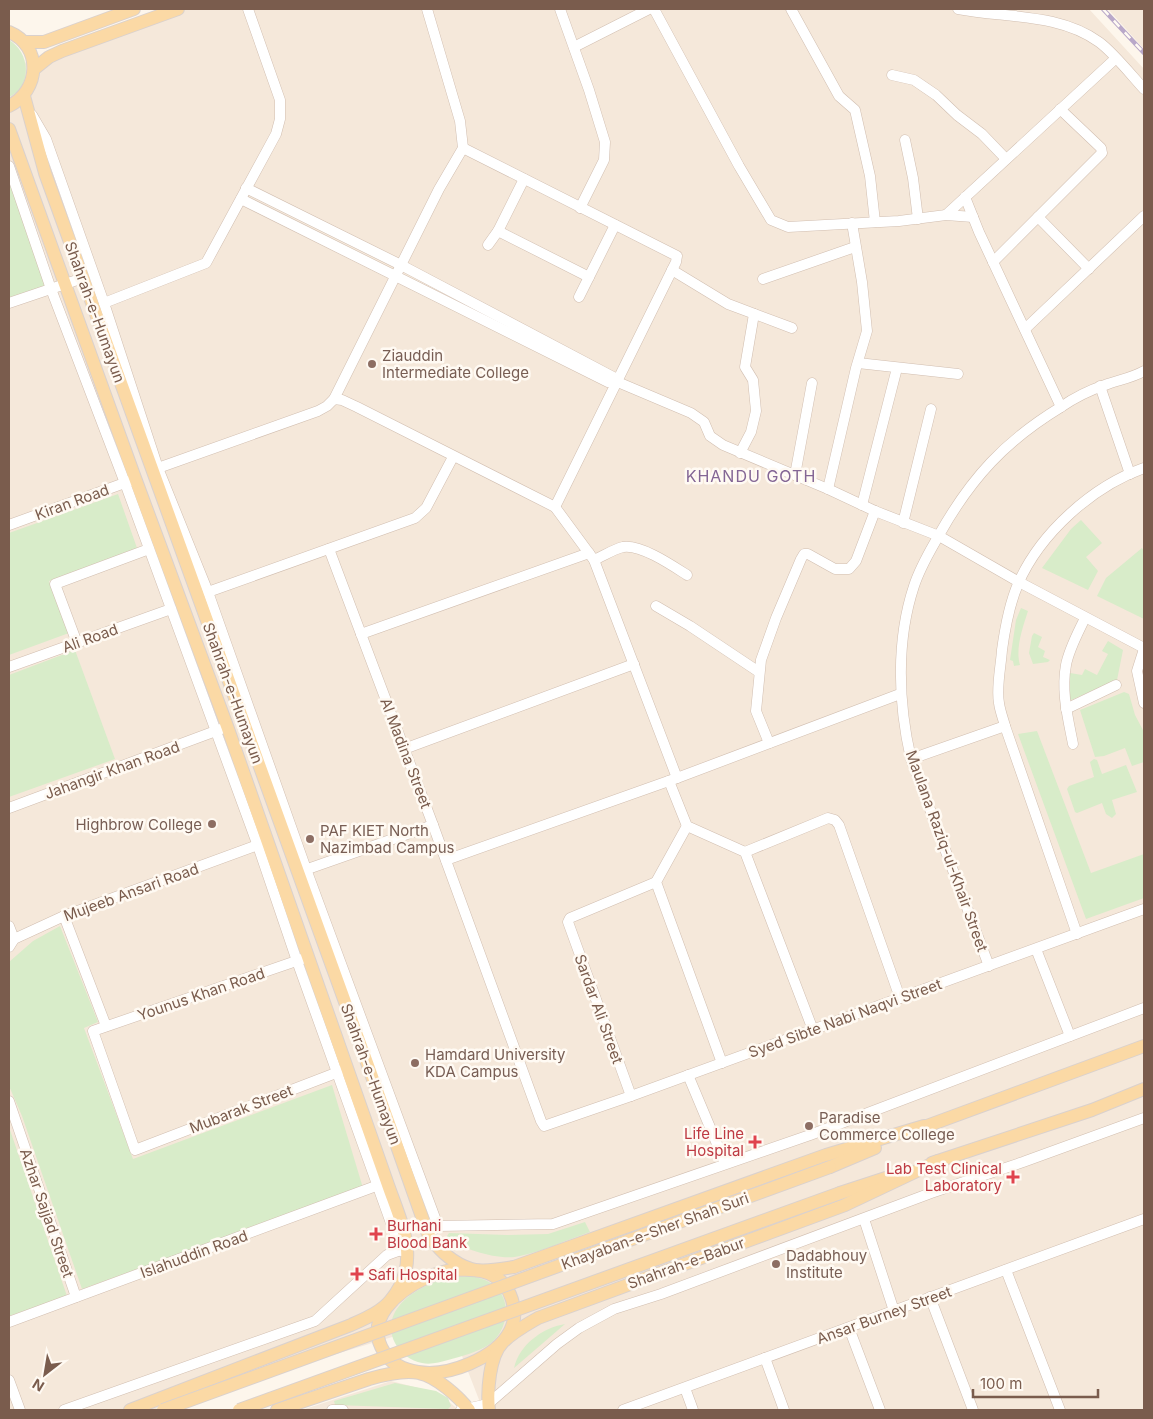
<svg xmlns="http://www.w3.org/2000/svg" width="1153" height="1419" font-family="Inter,sans-serif">
<rect width="100%" height="100%" fill="#fdf6ec"/>
<g fill="#f5e8da">
<polygon points="184,9 1089,9 1144,69 1144,1410 483,1410 448,1320 152,1410 9,1410 9,68"/>
<polygon points="1108,9 1144,9 1144,49"/>
<polygon points="391,1381 438,1393 459,1410 302,1410"/>
</g>
<g fill="#d8ecc9">
<path d="M9,40C30,52 33,86 9,97Z"/>
<polygon points="9,166 51,289 9,302"/>
<polygon points="118,494 137,548 49,581 69,633 9,655 9,533"/>
<polygon points="1081,520 1102,543 1086,557 1098,571 1088,590 1042,568 1071,529"/>
<polygon points="1142,548 1144,551 1144,619 1097,596 1106,578"/>
<path d="M1021,608L1028,611C1023,627 1015,648 1020,665L1014,666L1013,661L1010,660L1016,620Z"/>
<polygon points="1034,633 1042,637 1038,647 1045,651 1043,657 1050,660 1048,662 1033,664 1029,653 1032,636"/>
<polygon points="1108,641 1123,650 1117,680 1069,701 1070,673 1082,675 1085,669 1097,675 1108,654 1102,651"/>
<polygon points="75,650 115,759 9,797 9,675"/>
<polygon points="1124,692 1129,694 1135,715 1144,732 1144,762 1132,766 1125,748 1104,756 1095,757 1080,710"/>
<polygon points="1037,731 1091,873 1144,854 1144,898 1086,919 1018,734"/>
<polygon points="1094,759 1097,760 1102,774 1126,765 1137,792 1112,800 1116,814 1112,818 1106,814 1102,803 1077,813 1075,812 1067,789 1069,786 1094,777 1090,762"/>
<polygon points="60,926 98,1022 84,1028 133,1159 332,1085 363,1188 82,1289 22,1116 9,1086 9,962 33,941"/>
<polygon points="9,1127 67,1296 9,1316"/>
<path d="M585,1222L590,1232C569,1239 541,1252 520,1256C499,1261 466,1250 448,1239L447,1236L449,1233L507,1235L548,1234Z"/>
<path d="M470,1276C484,1278 495,1283 502,1295C510,1310 505,1332 491,1343C479,1352 462,1356 448,1360C440,1362 431,1365 422,1363C411,1361 400,1353 395,1343C379,1309 417,1287 444,1279C452,1276 462,1277 470,1276Z"/>
<path d="M565,1324L514,1368C519,1345 542,1328 565,1324Z"/>
<polygon points="395,1383 436,1391 448,1398 451,1406 448,1409 335,1405 334,1401"/>
</g>
<g fill="none" stroke-linecap="round" stroke-linejoin="round">
<defs>
<g id="minor">
<polyline points="560,9 589,90 605,142 604,160 580,208"/>
<polyline points="654,9 739,166 771,220 788,227 899,221 946,215 973,217"/>
<polyline points="791,9 839,96 855,110 870,176 875,222"/>
<path d="M958,9C1005,18 1059,13 1099,42C1113,52 1132,76 1144,89"/>
<polyline points="574,47 649,9"/>
<polyline points="892,75 914,80 936,95 957,115 982,134 1006,159"/>
<polyline points="32,115 46,139 104,303 158,468 208,592 306,869 438,1226 428,1234"/>
<polyline points="905,140 913,178 918,219"/>
<polyline points="463,148 677,256 676,262 555,507"/>
<polyline points="9,166 51,289 125,483 258,846 297,961 401,1251"/>
<polyline points="246,188 401,265 617,379 620,383 691,413 704,422 710,436 723,445 828,489 875,511 939,536 1019,582 1144,648"/>
<polyline points="965,197 979,232 1061,407"/>
<polyline points="241,199 608,382"/>
<polyline points="946,215 1115,59"/>
<polyline points="1038,217 1089,269"/>
<polyline points="498,231 589,277"/>
<polyline points="488,245 498,231 524,179"/>
<polyline points="993,262 1102,153 1101,148 1060,109"/>
<polyline points="672,270 728,304 792,328"/>
<polyline points="763,279 855,247"/>
<polyline points="579,297 615,225"/>
<polyline points="9,303 83,278"/>
<polyline points="104,303 206,263 276,134 280,119 280,100 248,9"/>
<polyline points="1025,329 1144,216"/>
<polyline points="858,363 958,374"/>
<polyline points="1100,386 1130,474"/>
<polyline points="334,399 342,400 357,407 555,507 594,560 677,778"/>
<polyline points="740,453 751,432 756,411 753,380 745,367 754,314"/>
<polyline points="158,468 318,411 327,406 334,399 439,189 463,148 460,121 427,9"/>
<polyline points="795,475 812,383"/>
<polyline points="828,489 856,368 867,331 862,282 852,223"/>
<polyline points="862,505 897,368"/>
<polyline points="903,523 931,409"/>
<polyline points="9,525 130,481"/>
<polyline points="329,549 433,825 541,1121 544,1126 631,1096 1144,909"/>
<path d="M594,560C603,556 614,549 623,547C641,544 673,566 687,575"/>
<polyline points="208,592 415,518 426,508 453,457"/>
<polyline points="656,606 690,626 759,672"/>
<polyline points="361,634 589,553"/>
<polyline points="77,643 55,584 149,549"/>
<polyline points="1144,649 1137,671 1144,703"/>
<polyline points="9,667 171,609"/>
<polyline points="1066,709 1116,685"/>
<polyline points="769,743 756,711 761,660 776,618 801,559 804,554 808,554 835,569 849,569 856,561 875,511"/>
<path d="M1073,744C1068,718 1061,692 1066,665C1069,649 1078,633 1085,618"/>
<polyline points="404,749 634,664"/>
<polyline points="911,759 1005,726"/>
<polyline points="669,781 687,826 745,852 813,1030"/>
<polyline points="9,808 221,729"/>
<polyline points="687,826 656,882 722,1063"/>
<polyline points="745,852 828,818 835,820 839,825 900,998"/>
<polyline points="446,860 677,778 900,694"/>
<polyline points="302,871 433,825"/>
<polyline points="64,916 106,1026"/>
<polyline points="9,926 14,939"/>
<path d="M1077,934L1005,726C1003,718 1000,711 999,703C996,688 1001,666 1002,650C1005,628 1009,605 1018,584C1040,533 1093,486 1144,468"/>
<polyline points="9,947 14,939 64,916 263,843"/>
<polyline points="1036,949 1070,1036"/>
<polyline points="302,959 93,1031 135,1150 341,1071"/>
<path d="M989,966L911,759C898,703 896,640 914,586C920,567 930,551 939,535C971,478 1005,441 1061,407C1074,398 1090,390 1105,385C1118,380 1132,378 1144,371"/>
<polyline points="688,1075 725,1163"/>
<polyline points="631,1096 568,922 570,918 656,882"/>
<polyline points="9,1101 76,1297"/>
<polyline points="864,1219 894,1311"/>
<polyline points="438,1226 553,1224 810,1135 1144,1008"/>
<polyline points="1006,1270 1060,1410"/>
<polyline points="930,1297 973,1410"/>
<polyline points="9,1322 384,1183"/>
<polyline points="849,1328 880,1410"/>
<polyline points="765,1358 784,1410"/>
<polyline points="9,1380 20,1410"/>
<polyline points="685,1388 693,1410"/>
<polyline points="64,1410 315,1321 387,1255 406,1248"/>
<polyline points="332,1410 343,1410"/>
<polyline points="461,1410 488,1404 557,1344 579,1328 614,1309 661,1294 931,1193 1023,1162 1144,1118"/>
<polyline points="623,1410 1144,1219"/>
</g>
<g id="major">
<path d="M9,32C43,46 40,91 9,106"/>
<polyline points="24,42 44,42 134,9"/>
<polyline points="34,69 49,57 62,51 178,9"/>
<path d="M24,96L45,173L391,1129L428,1234C438,1249 452,1263 471,1269C483,1273 501,1269 514,1267L826,1155L924,1126"/>
<path d="M9,129L135,478L227,726L387,1182C401,1223 423,1262 390,1301C381,1312 364,1319 351,1325L130,1410"/>
<polyline points="916,1130 1144,1046"/>
<polyline points="932,1163 1092,1110 1144,1089"/>
<polyline points="830,1167 875,1148"/>
<polyline points="840,1193 889,1177"/>
<path d="M451,1270C464,1270 480,1268 492,1275C511,1284 520,1312 510,1331C496,1358 448,1377 418,1372C404,1370 392,1365 384,1352C363,1319 398,1291 426,1278C434,1274 443,1272 451,1270Z"/>
<path d="M277,1410L369,1379C383,1375 405,1370 419,1373C436,1376 459,1397 469,1410"/>
<path d="M489,1410C487,1392 489,1356 503,1342C513,1332 526,1325 538,1318L845,1205L938,1161"/>
</g>
</defs>
<use href="#minor" stroke="#d1beb0" stroke-width="11"/>
<use href="#major" stroke="#dad1cd" stroke-width="14"/>
<use href="#minor" stroke="#fff" stroke-width="10"/>
<use href="#major" stroke="#fbd9a5" stroke-width="12"/>
<defs>
<polyline id="rail" points="1103,9 1144,53"/>
</defs>
<use href="#rail" stroke="#b9a8c9" stroke-width="4.5"/>
<use href="#rail" stroke="#fffaf3" stroke-width="2.5" stroke-dasharray="8" stroke-linecap="butt"/>
<defs>
<g id="major-bridge">
<polyline points="163,1410 830,1167"/>
<polyline points="239,1410 840,1193"/>
</g>
</defs>
<use href="#major-bridge" stroke="#dad1cd" stroke-width="14" stroke-linecap="butt"/>
<use href="#major-bridge" stroke="#fbd9a5" stroke-width="12"/>
</g>
<g fill="#8d6e63" stroke="#fffaf3" stroke-width="2">
<circle cx="372" cy="364" r="5"/>
<circle cx="212" cy="824" r="5"/>
<circle cx="310" cy="839" r="5"/>
<circle cx="415" cy="1063" r="5"/>
<circle cx="809" cy="1126" r="5"/>
<circle cx="776" cy="1264" r="5"/>
</g>
<g fill="#e0444e" stroke="#fffaf3" stroke-width="2">
<path d="M752.5 1134.5h5v5h5v5h-5v5h-5v-5h-5v-5h5z"/>
<path d="M1010.5 1169.5h5v5h5v5h-5v5h-5v-5h-5v-5h5z"/>
<path d="M373.5 1226.5h5v5h5v5h-5v5h-5v-5h-5v-5h5z"/>
<path d="M354.5 1266.5h5v5h5v5h-5v5h-5v-5h-5v-5h5z"/>
</g>
<g text-anchor="middle" dominant-baseline="central" stroke-width="5" stroke-linejoin="round" paint-order="stroke">
<g font-size="15" fill="#7a5c4d" stroke="#fffaf3">
<text transform="translate(95 312) rotate(70)">Shahrah-e-Humayun</text>
<text transform="translate(72 502) rotate(-20)">Kiran Road</text>
<text transform="translate(90 638) rotate(-20)">Ali Road</text>
<text transform="translate(233 693) rotate(70)">Shahrah-e-Humayun</text>
<text transform="translate(406 753) rotate(69)">Al Madina Street</text>
<text transform="translate(112 770) rotate(-20)">Jahangir Khan Road</text>
<text transform="translate(947 851) rotate(70)">Maulana Raziq-ul-Khair Street</text>
<text transform="translate(131 892) rotate(-20)">Mujeeb Ansari Road</text>
<text transform="translate(201 994) rotate(-19)">Younus Khan Road</text>
<text transform="translate(599 1009) rotate(70)">Sardar Ali Street</text>
<text transform="translate(845 1018) rotate(-20)">Syed Sibte Nabi Naqvi Street</text>
<text transform="translate(371 1074) rotate(70)">Shahrah-e-Humayun</text>
<text transform="translate(241 1109) rotate(-21)">Mubarak Street</text>
<text transform="translate(47 1213) rotate(71)">Azhar Sajjad Street</text>
<text transform="translate(655 1231) rotate(-20)">Khayaban-e-Sher Shah Suri</text>
<text transform="translate(194 1254) rotate(-20)">Islahuddin Road</text>
<text transform="translate(686 1263) rotate(-20)">Shahrah-e-Babur</text>
<text transform="translate(884 1315) rotate(-20)">Ansar Burney Street</text>
</g>
<g font-size="15" fill="#785e54" stroke="#fffaf3" text-anchor="start">
<text x="382" y="355">Ziauddin<tspan x="382" dy="17">Intermediate College</tspan></text>
<text x="202" y="824" text-anchor="end">Highbrow College</text>
<text x="320" y="830">PAF KIET North<tspan x="320" dy="17">Nazimbad Campus</tspan></text>
<text x="425" y="1054">Hamdard University<tspan x="425" dy="17">KDA Campus</tspan></text>
<text x="819" y="1117">Paradise<tspan x="819" dy="17">Commerce College</tspan></text>
<text x="786" y="1255">Dadabhouy<tspan x="786" dy="17">Institute</tspan></text>
</g>
<g font-size="15" fill="#be3a42" stroke="#fffaf3" text-anchor="end">
<text x="744" y="1133">Life Line<tspan x="744" dy="17">Hospital</tspan></text>
<text x="1002" y="1168">Lab Test Clinical<tspan x="1002" dy="17">Laboratory</tspan></text>
<text x="387" y="1225" text-anchor="start">Burhani<tspan x="387" dy="17">Blood Bank</tspan></text>
<text x="368" y="1274" text-anchor="start">Safi Hospital</text>
</g>
<g font-size="16" letter-spacing="1" fill="#846695" stroke="#fffaf3">
<text x="751" y="476">KHANDU GOTH</text>
</g>
</g>
<rect width="1153" height="1419" fill="none" stroke="#7a5c4d" stroke-width="20"/>
<g transform="translate(45 1374) rotate(211)" stroke="#fffaf3" stroke-width="4" paint-order="stroke">
<path d="M0-4L9 19L0 12L-9 19Z" fill="#7a5c4d"/>
<text y="-8" font-size="14" font-weight="bold" text-anchor="middle" fill="#7a5c4d">N</text>
</g>
<path d="M973 1389v8h125v-8" fill="none" stroke="#7a5c4d" stroke-width="2.5"/>
<text x="980" y="1389" font-size="15" fill="#7a5c4d" stroke="#fffaf3" stroke-width="4" paint-order="stroke">100 m</text>
</svg>
